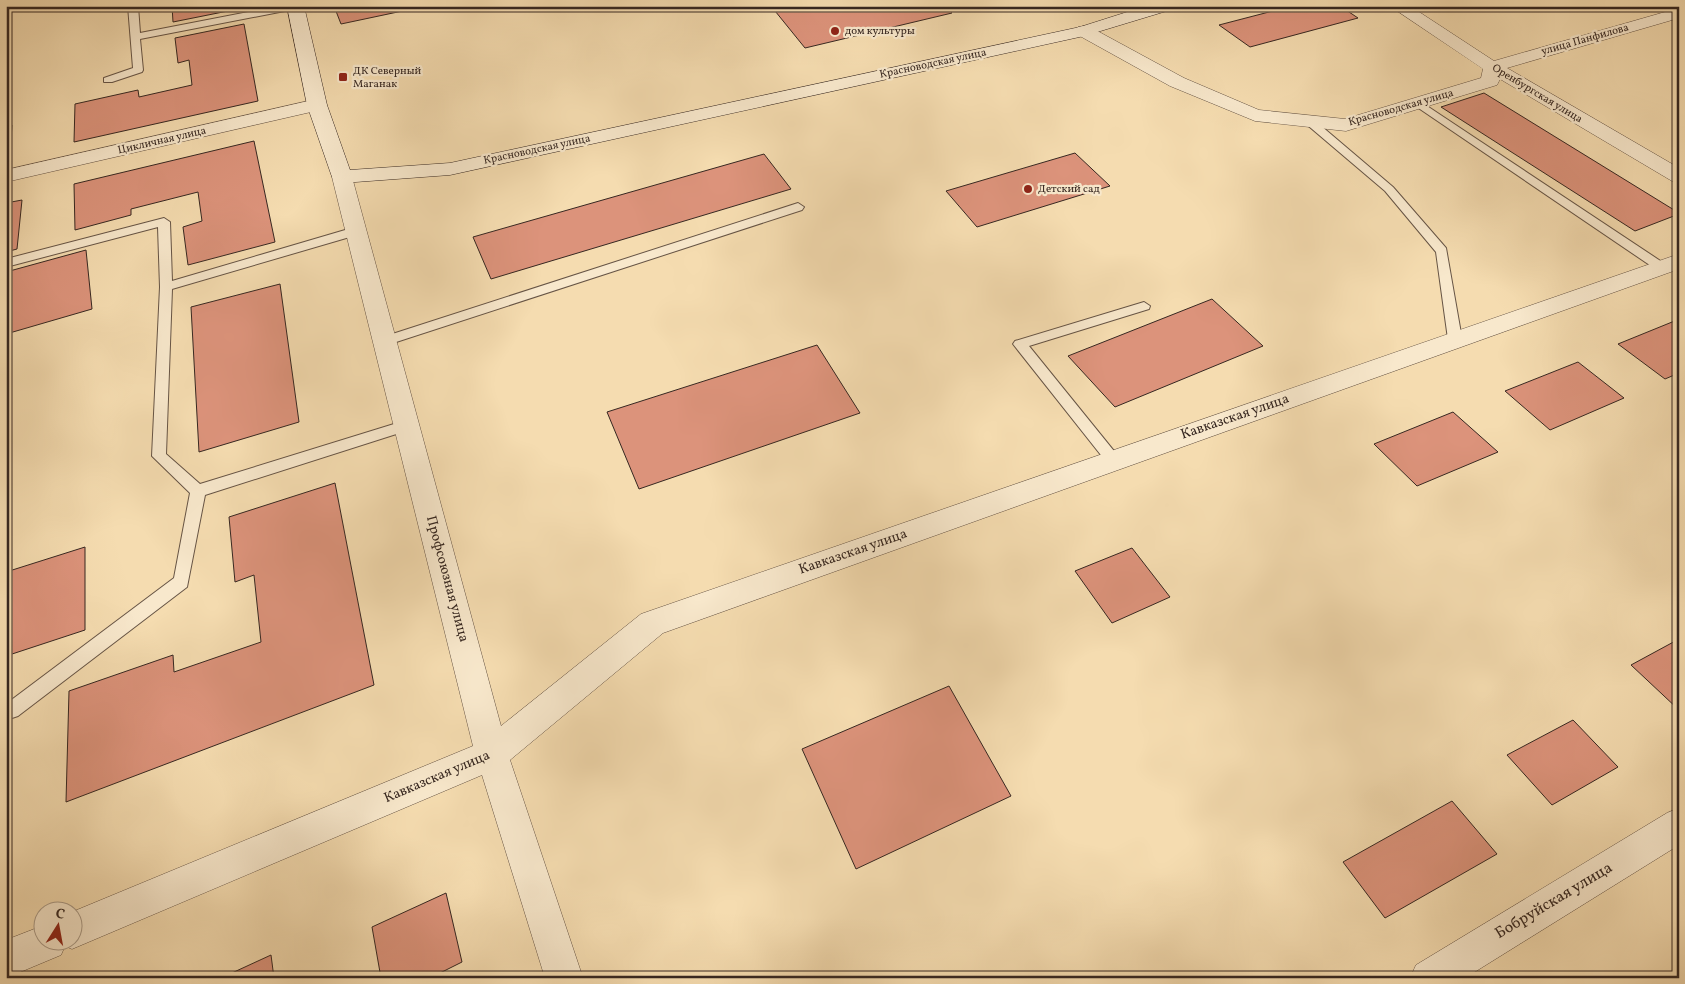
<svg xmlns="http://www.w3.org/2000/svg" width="1685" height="984" font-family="Vollkorn,serif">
<rect width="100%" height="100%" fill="#f5dcb0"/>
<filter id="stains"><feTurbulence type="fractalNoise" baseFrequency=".004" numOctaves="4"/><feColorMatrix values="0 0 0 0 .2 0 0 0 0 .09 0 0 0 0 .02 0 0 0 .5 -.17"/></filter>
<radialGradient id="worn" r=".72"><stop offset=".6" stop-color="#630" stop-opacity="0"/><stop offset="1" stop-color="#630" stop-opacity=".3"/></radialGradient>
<g fill="#dc937b" stroke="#362721">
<polygon points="172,6 248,6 248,7 173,22"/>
<polygon points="334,6 426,6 341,24"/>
<polygon points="771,6 945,6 952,13 805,48"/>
<polygon points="1292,6 1340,6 1358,18 1250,47 1219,25"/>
<polygon points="244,24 258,101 74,142 75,104 138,90 139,97 192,85 189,60 178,63 175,38"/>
<polygon points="1484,93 1679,213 1679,214 1635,231 1441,107"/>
<polygon points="12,125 10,154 6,155 6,126"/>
<polygon points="254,141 275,242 188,265 183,227 202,221 198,192 131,209 131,215 75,230 74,184"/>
<polygon points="1075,153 1110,186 977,227 946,191"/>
<polygon points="764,154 791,189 491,279 473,237"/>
<polygon points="22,200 17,249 6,252 6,203"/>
<polygon points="86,250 92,309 6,334 6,272"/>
<polygon points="280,284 299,422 199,452 191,307"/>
<polygon points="1212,299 1263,346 1115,407 1068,356"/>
<polygon points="1677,320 1679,322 1679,373 1665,379 1618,344"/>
<polygon points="817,345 860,413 639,489 607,412"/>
<polygon points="1578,362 1624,398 1550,430 1505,391"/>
<polygon points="1453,412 1498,452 1417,486 1374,444"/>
<polygon points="335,483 374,685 66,802 69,691 173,655 174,672 261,642 254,575 235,582 229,517"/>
<polygon points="85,547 85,630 6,656 6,572"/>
<polygon points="1132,548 1170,597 1112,623 1075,571"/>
<polygon points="1679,639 1679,710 1631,665"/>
<polygon points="949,686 1011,796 856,869 802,749"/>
<polygon points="1573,720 1618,767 1552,805 1507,755"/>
<polygon points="1452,801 1497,854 1385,918 1343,862"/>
<polygon points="446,893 462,962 430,978 381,978 372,927"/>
<polygon points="271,955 274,978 221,978"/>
</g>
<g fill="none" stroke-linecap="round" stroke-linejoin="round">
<defs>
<g id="service">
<polygon points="128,6 138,6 140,33 279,6 299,6 295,9 140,39 143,70 142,72 112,82 104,82 104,78 133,68"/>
<polygon points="1418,100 1665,264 1667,267 1665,270 1657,270 1414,105 1413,103"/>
<polygon points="1309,118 1313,119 1393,187 1446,248 1462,339 1460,342 1450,342 1448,339 1436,252 1385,191 1305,123 1304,121 1305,119"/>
<polygon points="798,203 804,207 802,210 390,344 380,344 378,341 380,338"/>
<polygon points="164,218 170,222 172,281 352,228 360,228 362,231 360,234 172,289 166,454 200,484 407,420 412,421 414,425 412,429 205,495 187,587 18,716 6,720 6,704 174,578 190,493 152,456 160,287 158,227 6,267 6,259"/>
<polygon points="1144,302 1150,306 1149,309 1029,346 1118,456 1120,460 1118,464 1113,466 1108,464 1013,344 1015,341"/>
</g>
<g id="minor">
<polygon points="1390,6 1410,6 1494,61 1679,8 1679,18 1507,68 1679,168 1679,183 1672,181 1500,79 1497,85 1346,131 1255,121 1170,86 1078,35 1075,31 1078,27 1084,26 1090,27 1184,78 1259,110 1345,119 1481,78 1483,69"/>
<polygon points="317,99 324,101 327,105 324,109 6,182 6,170"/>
<polygon points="342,171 349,173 352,177 501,726 641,614 1679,254 1679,269 663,633 510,760 583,978 545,978 482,775 72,949 65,946 61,955 6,978 6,940 42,926 42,942 72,942 72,912 473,746 332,177 335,173"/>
<polygon points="1679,808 1679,845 1465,978 1410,978 1416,965 1667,813"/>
</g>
<polygon id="secondary" points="287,6 304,6 327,105 350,170 450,163 1080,27 1146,6 1172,6 1170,10 1084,36 450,175 342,183 335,181 332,177 307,105"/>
</defs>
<use href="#service" stroke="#665445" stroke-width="2"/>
<use href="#minor" stroke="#665445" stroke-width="1"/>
<use href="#secondary" stroke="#362721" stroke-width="1"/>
<use href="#service" fill="#f8e8cc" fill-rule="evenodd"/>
<use href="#minor" fill="#f8e8cc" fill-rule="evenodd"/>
<use href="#secondary" fill="#f8e8cc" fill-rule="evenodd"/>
</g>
<g fill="#8f2418" stroke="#f8e8cc" stroke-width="2">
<circle cx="835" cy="31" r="5"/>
<rect x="338" y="72" width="10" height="10" rx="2.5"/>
<circle cx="1028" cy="189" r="5"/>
</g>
<g text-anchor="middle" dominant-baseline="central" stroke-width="4.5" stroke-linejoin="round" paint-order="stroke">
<g font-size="11" fill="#362721" stroke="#f8e8cc" text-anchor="start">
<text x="845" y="31">дом культуры</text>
<text x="353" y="71">ДК Северный<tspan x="353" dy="13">Маганак</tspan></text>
<text x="1038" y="189">Детский сад</text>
</g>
<g font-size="11" fill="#362721" stroke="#f8e8cc">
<text transform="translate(1585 40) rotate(-16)">улица Панфилова</text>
<text transform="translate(933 64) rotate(-12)">Красноводская улица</text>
<text transform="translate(1537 94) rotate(31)">Оренбургская улица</text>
<text transform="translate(1401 108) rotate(-16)">Красноводская улица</text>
<text transform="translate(162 141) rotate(-13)">Цикличная улица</text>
<text transform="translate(537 150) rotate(-12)">Красноводская улица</text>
</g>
<g font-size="14" fill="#362721" stroke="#f8e8cc">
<text transform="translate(1235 417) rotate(-19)">Кавказская улица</text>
<text transform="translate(853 552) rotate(-19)">Кавказская улица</text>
<text transform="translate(447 579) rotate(75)">Профсоюзная улица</text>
<text transform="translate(437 777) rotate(-23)">Кавказская улица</text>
</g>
<g font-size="16" fill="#362721" stroke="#f8e8cc">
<text transform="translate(1554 901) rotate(-31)">Бобруйская улица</text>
</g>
</g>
<rect width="1685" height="984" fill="none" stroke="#f5dcb0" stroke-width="25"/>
<rect x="8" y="8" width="1670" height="969" fill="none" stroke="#362721" stroke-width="2.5"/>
<rect x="12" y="12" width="1660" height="959" fill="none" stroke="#362721"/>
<g transform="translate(58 926) rotate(11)"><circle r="24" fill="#f8e8cc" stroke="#aa9b88"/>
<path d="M0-4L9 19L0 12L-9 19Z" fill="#8f2418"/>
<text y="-8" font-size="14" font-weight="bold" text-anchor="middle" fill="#362721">С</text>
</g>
<rect width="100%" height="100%" filter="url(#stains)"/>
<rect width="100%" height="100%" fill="url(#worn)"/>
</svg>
